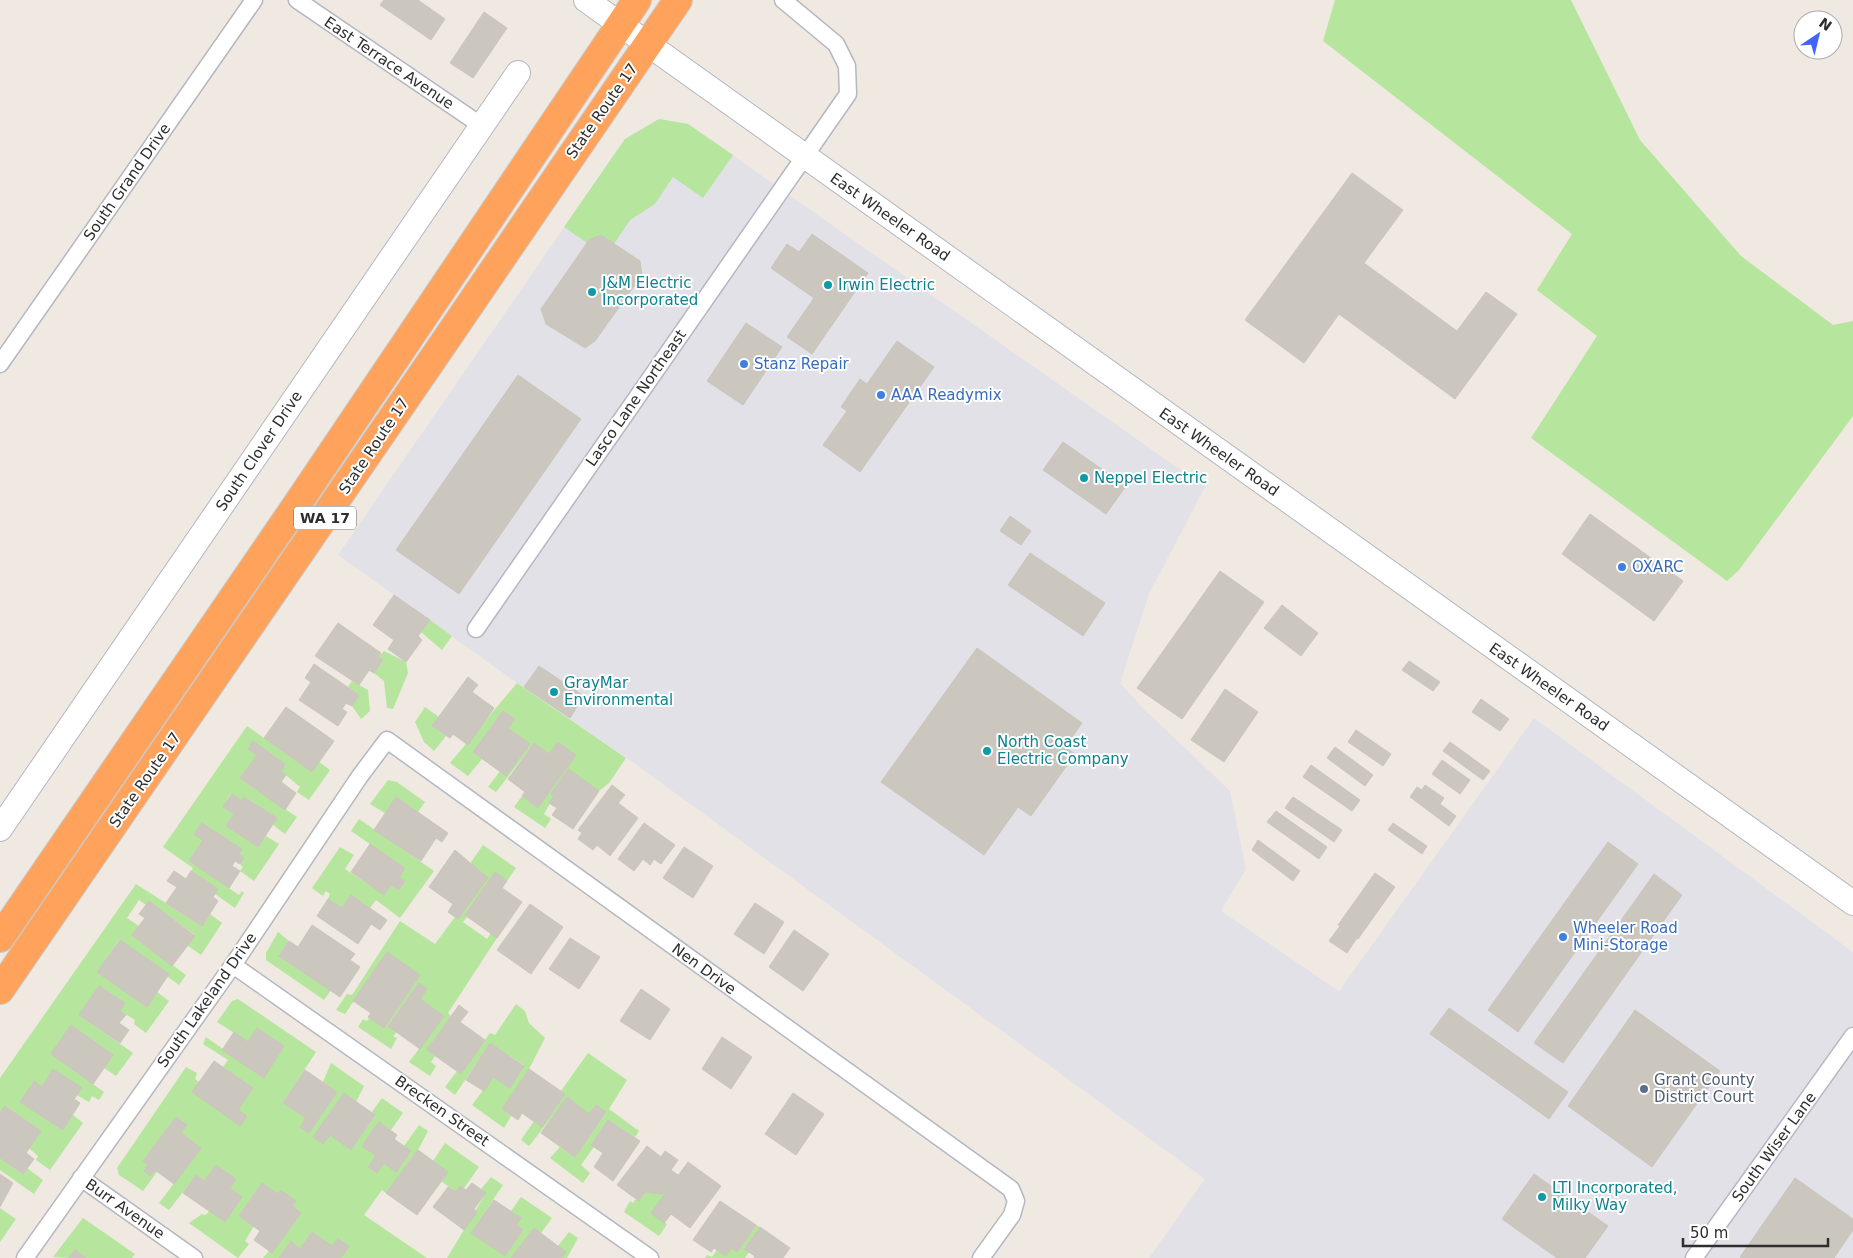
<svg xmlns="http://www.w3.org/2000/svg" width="1853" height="1258" font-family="'DejaVu Sans',sans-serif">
<rect width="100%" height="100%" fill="#efe9e1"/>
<polygon fill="#e3e1e8" points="659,119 688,124 1205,487 1149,594 1120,683 1143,708 1230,791 1246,869 1221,911 1339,991 1534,718 1853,952 1853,1258 1149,1258 1205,1179 630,760 517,683 338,555 625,139"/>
<g fill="#b6e59e">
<polygon points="1335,0 1571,0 1640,140 1741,256 1833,325 1853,321 1853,416 1739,570 1727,581 1531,438 1597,336 1537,290 1572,234 1323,41"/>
<polygon points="659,119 688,124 733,155 703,198 673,177 655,204 630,220 614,244 587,243 564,227 625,139"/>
<polygon points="430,620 452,636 442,650 421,632"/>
<polygon points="384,651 406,662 408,673 393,709 387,708 384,681 374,673 383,661 378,657"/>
<polygon points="352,681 368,690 370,711 361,719 352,706 359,695 348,687"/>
<polygon points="517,683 626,758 609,783 599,791 568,770 551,794 554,796 544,814 551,819 545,828 514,807 522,796 538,808 576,755 558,742 549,754 534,743 496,792 488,787 500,771 506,776 530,744 508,728 515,719 503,711 474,752 482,759 468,776 450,763"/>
<polygon points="425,707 439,717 432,726 446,736 434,751 424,742 415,722"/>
<polygon points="247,726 312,772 319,762 330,770 309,800 297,792 300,787 281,771 285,764 253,742 248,748 257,755 241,779 297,817 285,834 273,825 277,818 245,797 242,801 231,794 223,807 234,814 226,826 258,847 266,836 279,844 254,881 240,871 243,867 240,864 244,858 239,854 242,849 202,823 195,834 203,840 189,861 239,895 242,891 244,893 235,908 215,894 218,889 191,871 193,868 163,847"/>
<polygon points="388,780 397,782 425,802 418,812 396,797 385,813 370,804"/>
<polygon points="359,819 434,871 400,918 376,900 370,908 351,895 342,908 328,899 330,894 326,891 323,896 312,888 340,847 354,855 345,869 384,895 391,885 399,890 405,881 399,877 405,868 351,831"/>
<polygon points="483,845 516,868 507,881 495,872 465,915 467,917 463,922 487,939 491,933 497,938 448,1013 451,1016 427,1050 435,1056 431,1062 436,1066 430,1076 409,1062 444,1016 420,999 427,989 419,983 388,1025 397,1032 393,1036 397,1038 391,1049 358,1027 363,1019 367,1021 369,1018 384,1028 420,975 387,952 345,1014 336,1010 347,994 352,995 400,921 435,944 455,917 458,919 487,878 473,867 471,862"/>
<polygon points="136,884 202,926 210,914 222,923 201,955 188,946 195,935 149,901 146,905 139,900 127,918 139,926 132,935 186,975 179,985 168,977 169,974 119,940 97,972 147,1007 157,992 169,1001 146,1033 134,1024 135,1020 120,1011 125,1003 99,986 79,1015 133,1053 116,1076 104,1068 71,1026 51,1054 104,1092 99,1100 92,1096 89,1102 77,1095 81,1088 53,1069 42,1087 33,1082 21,1101 63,1129 73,1115 83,1123 50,1170 36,1160 38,1156 29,1148 41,1131 6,1106 0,1113 0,1078"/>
<polygon points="278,932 289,941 279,955 331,990 324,1000 266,960 266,953"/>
<polygon points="238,999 316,1052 283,1103 306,1118 309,1132 337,1092 323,1082 331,1063 364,1086 356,1102 313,1137 323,1144 330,1135 351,1150 375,1116 371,1113 382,1098 403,1113 391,1130 379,1123 362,1146 376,1156 368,1167 376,1173 384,1163 396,1172 411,1152 404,1146 419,1125 428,1131 418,1150 386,1193 382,1190 364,1215 427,1258 341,1258 349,1246 338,1239 332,1246 312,1232 300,1249 291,1242 279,1258 263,1258 269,1251 272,1253 301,1213 292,1206 296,1201 278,1194 262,1183 239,1216 254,1226 245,1241 249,1244 238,1258 189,1223 202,1214 206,1215 209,1211 225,1222 242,1197 230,1188 236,1179 216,1165 204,1181 196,1175 169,1210 159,1203 201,1148 181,1133 187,1125 176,1117 143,1161 148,1165 144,1171 150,1176 155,1170 157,1172 143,1191 119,1175 117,1168 186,1067 197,1073 195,1079 238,1110 253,1088 223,1067 228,1060 203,1044 206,1037 264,1078 284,1046 257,1028 248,1042 217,1022 232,1001"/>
<polygon points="516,1004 525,1011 529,1023 545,1038 529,1069 502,1109 511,1116 504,1128 472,1105 493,1077 510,1088 524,1065 490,1043 455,1095 445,1087 457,1071 461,1074 490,1033 495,1035"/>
<polygon points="588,1053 627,1080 609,1109 639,1131 635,1137 608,1120 591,1144 594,1147 581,1165 590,1173 583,1183 550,1158 560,1147 575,1157 606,1113 596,1105 589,1114 567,1098 529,1146 521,1140 534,1121 543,1126 564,1094 561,1091"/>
<polygon points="445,1143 479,1167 464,1188 460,1186 456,1192 441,1181 448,1172 433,1161"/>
<polygon points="0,1158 22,1174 27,1168 43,1180 34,1194 0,1170"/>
<polygon points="678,1175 664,1222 667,1224 659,1236 624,1212 630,1201 633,1203 636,1199 639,1201 645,1192 663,1194"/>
<polygon points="491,1177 503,1185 471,1233 505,1256 523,1231 516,1225 511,1211 521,1197 552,1218 541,1233 534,1228 511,1258 447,1258 486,1193 481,1189"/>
<polygon points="0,1208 16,1219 0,1242"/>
<polygon points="83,1218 135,1254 132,1258 86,1258 75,1250 69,1258 53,1257"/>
<polygon points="756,1225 760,1227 744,1248 749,1252 745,1258 705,1258 707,1255 712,1257 717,1250 726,1256 731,1248 737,1252"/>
<polygon points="569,1232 578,1238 567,1258 561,1258 558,1246"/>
</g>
<g fill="#cbc7bf" stroke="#cbc5ba">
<polygon points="384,0 418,0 445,19 431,40 380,5"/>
<polygon points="484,12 507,28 473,78 450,63"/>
<polygon points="1352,173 1403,210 1364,263 1457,331 1486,292 1517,314 1455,399 1339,314 1304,363 1245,320"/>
<polygon points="812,234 868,273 812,354 787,337 814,298 771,268 787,244 799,252"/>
<polygon points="601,235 640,261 642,275 595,341 585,348 546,324 541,309 589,240"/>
<polygon points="746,323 782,347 743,405 707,381"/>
<polygon points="897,341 934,367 860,472 823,445 847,411 841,407 860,379 867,384"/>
<polygon points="518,375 581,419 459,594 396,550"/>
<polygon points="1063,442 1126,486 1106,514 1043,470"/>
<polygon points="1590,514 1683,581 1654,621 1562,554"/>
<polygon points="1010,516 1031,531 1021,545 1000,531"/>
<polygon points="1030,553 1105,603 1083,636 1008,585"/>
<polygon points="1220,571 1264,602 1182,719 1137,688"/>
<polygon points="394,595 430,620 418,636 422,640 406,662 388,649 394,640 373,625"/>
<polygon points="1282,605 1318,633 1301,656 1264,628"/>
<polygon points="338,623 381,653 378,657 383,660 374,673 369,670 359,685 315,656"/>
<polygon points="977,648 1082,723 1065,747 1075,754 1031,816 1018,807 984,855 881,782"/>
<polygon points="1409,661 1440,682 1433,691 1402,670"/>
<polygon points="314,664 359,695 352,706 346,703 342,709 347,712 338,726 299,700 311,682 305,678"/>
<polygon points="539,666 584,696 570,718 524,687"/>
<polygon points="468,677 478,685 472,692 494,708 468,745 453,734 450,738 432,726"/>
<polygon points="1225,689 1258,712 1224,762 1191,740"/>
<polygon points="1481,699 1509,719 1500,731 1472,712"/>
<polygon points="286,707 334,741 312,772 264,738"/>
<polygon points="503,711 515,719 508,728 530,744 506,776 473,752"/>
<polygon points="1356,730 1391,754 1383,766 1348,742"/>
<polygon points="253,741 285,764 281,771 286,775 281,782 296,793 285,810 240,778 257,755 248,749"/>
<polygon points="558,742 576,755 538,808 522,796 525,792 508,779 534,743 549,754"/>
<polygon points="1450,742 1490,771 1483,780 1443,751"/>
<polygon points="1335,747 1373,775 1365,786 1327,758"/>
<polygon points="1442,760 1470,780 1460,794 1432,774"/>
<polygon points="1311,765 1360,800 1352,811 1303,777"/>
<polygon points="568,769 599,791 573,829 552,815 557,808 549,803 554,796 551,794"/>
<polygon points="612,785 625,795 618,803 638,818 610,856 597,845 593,850 578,839 582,833 578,830"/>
<polygon points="1425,785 1444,798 1440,804 1456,816 1449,826 1410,797 1417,787 1422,790"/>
<polygon points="232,794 242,801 244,797 277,818 258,847 226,826 234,814 223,807"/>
<polygon points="396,797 448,833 442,842 436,838 421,861 374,830"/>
<polygon points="1293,797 1342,830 1334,842 1285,808"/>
<polygon points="1276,811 1327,847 1319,859 1267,822"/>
<polygon points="202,823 242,849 239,854 244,858 240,864 235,861 232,866 240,871 229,888 189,861 203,840 194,834"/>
<polygon points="644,823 675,845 661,864 654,859 650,865 643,859 634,871 618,859"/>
<polygon points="1393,823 1427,846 1422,854 1388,830"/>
<polygon points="1258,840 1300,871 1293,881 1252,850"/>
<polygon points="1608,842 1638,864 1518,1032 1488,1010"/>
<polygon points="370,844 405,868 399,877 405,881 399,890 391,885 384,895 351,872"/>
<polygon points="684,847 713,866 693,898 663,878"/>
<polygon points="455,850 488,878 458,919 448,912 453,904 429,887"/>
<polygon points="174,871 186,879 191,871 218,889 213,897 218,901 202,926 166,903 177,887 167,881"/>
<polygon points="495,872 507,881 502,888 522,902 497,938 465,915"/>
<polygon points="1375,873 1395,887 1358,939 1338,925"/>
<polygon points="1654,874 1682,895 1563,1063 1534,1043"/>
<polygon points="351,895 387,920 380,930 371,924 358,944 317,916 328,899 342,908"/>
<polygon points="149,901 195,936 172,966 132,935 145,918 139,914"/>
<polygon points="755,903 784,922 764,954 734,934"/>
<polygon points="530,904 563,927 531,974 497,950"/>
<polygon points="312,925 355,954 350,960 360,967 340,997 279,956 289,941 298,947"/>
<polygon points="1340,926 1357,938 1347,953 1329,941"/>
<polygon points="794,930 829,954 803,991 769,967"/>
<polygon points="570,938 600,957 579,989 549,969"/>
<polygon points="120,940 169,974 147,1007 97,972"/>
<polygon points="387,952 420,975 384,1028 368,1017 371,1013 353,1001"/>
<polygon points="419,983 427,989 420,999 444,1016 420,1049 388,1026"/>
<polygon points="99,986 125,1003 120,1011 126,1015 119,1023 129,1030 120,1043 79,1015"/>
<polygon points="641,989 670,1009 650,1040 620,1021"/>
<polygon points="459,1005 468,1012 460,1022 485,1040 461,1074 427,1050"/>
<polygon points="1449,1008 1568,1092 1549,1119 1430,1034"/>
<polygon points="1635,1010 1720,1071 1652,1167 1568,1106"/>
<polygon points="71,1025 113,1055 93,1084 51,1054"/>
<polygon points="257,1028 284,1046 264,1078 222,1050 234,1032 248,1042"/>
<polygon points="722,1037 752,1057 731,1089 702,1069"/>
<polygon points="490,1043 524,1066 510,1088 493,1077 484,1091 466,1080"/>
<polygon points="214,1061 253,1088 238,1110 247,1116 240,1126 192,1092"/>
<polygon points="53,1069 82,1088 74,1099 80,1103 63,1130 20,1102 34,1081 42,1087"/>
<polygon points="529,1069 565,1094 542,1127 522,1113 518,1120 502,1109"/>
<polygon points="305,1070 337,1092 309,1133 300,1127 306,1118 283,1103"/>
<polygon points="344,1093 375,1115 351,1150 330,1135 323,1144 313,1137"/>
<polygon points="793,1093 824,1114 796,1155 765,1134"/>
<polygon points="567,1097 589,1114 596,1105 606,1112 575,1157 541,1133"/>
<polygon points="5,1106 41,1131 26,1153 34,1159 23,1174 0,1158 0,1113"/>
<polygon points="176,1117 187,1125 181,1133 201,1148 174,1184 155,1170 150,1176 144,1171 148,1165 143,1161"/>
<polygon points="608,1120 640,1141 613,1181 594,1167 603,1153 591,1145"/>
<polygon points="379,1122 397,1135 394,1139 411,1151 396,1172 384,1163 377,1173 368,1167 376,1156 362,1146"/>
<polygon points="647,1146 661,1157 665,1151 678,1160 671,1170 678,1175 663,1194 645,1192 639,1201 617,1185"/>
<polygon points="418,1150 448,1172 417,1215 386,1193"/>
<polygon points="688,1162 721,1186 690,1228 671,1214 664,1223 651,1213"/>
<polygon points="216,1165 236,1179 230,1188 242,1197 225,1222 183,1193 196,1175 204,1181"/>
<polygon points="0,1174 13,1183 0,1207"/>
<polygon points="1534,1174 1608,1226 1585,1258 1557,1258 1502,1219"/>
<polygon points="1795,1178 1853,1219 1853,1230 1834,1258 1742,1258 1740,1257"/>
<polygon points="262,1183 278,1194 281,1190 296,1201 292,1206 301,1213 272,1253 254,1240 260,1231 239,1216"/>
<polygon points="472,1183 486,1193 474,1209 477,1212 464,1230 433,1207 448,1187 456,1192 460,1186 466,1190"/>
<polygon points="494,1200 521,1218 516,1225 523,1230 505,1256 471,1233"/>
<polygon points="720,1201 756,1225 737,1252 731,1248 726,1256 714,1248 711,1252 693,1240"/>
<polygon points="760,1227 790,1248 783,1258 754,1258 755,1256 744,1249"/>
<polygon points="534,1228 566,1252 561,1258 511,1258"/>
<polygon points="312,1232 332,1246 338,1239 349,1246 341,1258 279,1258 291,1241 300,1249"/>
<polygon points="75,1250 86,1258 69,1258"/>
</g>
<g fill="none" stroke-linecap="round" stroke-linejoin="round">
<defs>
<g id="street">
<polyline points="297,0 482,126"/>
<polyline points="0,364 254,0"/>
<polyline points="476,629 848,94 847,66 836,44 783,0"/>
<polyline points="233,965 650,1258"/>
<polyline points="81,1178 194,1258"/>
<polyline points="25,1258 233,965 360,776 387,740 1011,1189 1016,1201 1012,1215 981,1258"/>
<polyline points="1694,1258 1853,1036"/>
</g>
<g id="secondary">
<polyline points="586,0 1853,903"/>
<polyline points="0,829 518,73"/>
</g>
<g id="highway">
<polyline points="0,938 300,500 637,0"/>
<path d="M0,990C228,661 452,330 678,0"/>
</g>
</defs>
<use href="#street" stroke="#b4b7c1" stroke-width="19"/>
<use href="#secondary" stroke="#b4b7c1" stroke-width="26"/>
<use href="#highway" stroke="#c9c9c9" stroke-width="30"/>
<use href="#street" stroke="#fff" stroke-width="16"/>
<use href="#secondary" stroke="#fff" stroke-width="24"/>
<use href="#highway" stroke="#ffa35c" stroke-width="28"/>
</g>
<g fill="#0f9aa8" stroke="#fff" stroke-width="2">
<circle cx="828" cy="285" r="5"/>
<circle cx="592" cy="292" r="5"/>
<circle cx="1084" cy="478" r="5"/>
<circle cx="554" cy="692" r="5"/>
<circle cx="987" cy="751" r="5"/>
<circle cx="1542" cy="1197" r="5"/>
</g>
<g fill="#3f7fe0" stroke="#fff" stroke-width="2">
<circle cx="744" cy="364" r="5"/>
<circle cx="881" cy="395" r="5"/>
<circle cx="1622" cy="567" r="5"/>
<circle cx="1563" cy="937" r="5"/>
</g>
<circle fill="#5c6f8a" stroke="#fff" stroke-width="2" cx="1644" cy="1089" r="5"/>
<g text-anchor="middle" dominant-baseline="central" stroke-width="4" stroke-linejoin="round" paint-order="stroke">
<rect fill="#fff" stroke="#6d6d6d" stroke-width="1" x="294" y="506.5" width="62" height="23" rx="4"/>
<g font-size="14" font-weight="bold" fill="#2e2e2e">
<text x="325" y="518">WA 17</text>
</g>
<g font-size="15" fill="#2e2e2e" stroke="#fff">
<text transform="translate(389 63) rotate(34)">East Terrace Avenue</text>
<text transform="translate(602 111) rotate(-55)">State Route 17</text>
<text transform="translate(127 182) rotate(-55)">South Grand Drive</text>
<text transform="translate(890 217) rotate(35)">East Wheeler Road</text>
<text transform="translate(636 398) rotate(-55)">Lasco Lane Northeast</text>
<text transform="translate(374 446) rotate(-56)">State Route 17</text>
<text transform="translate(259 451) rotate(-56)">South Clover Drive</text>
<text transform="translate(1219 452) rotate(35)">East Wheeler Road</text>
<text transform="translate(1549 687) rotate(35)">East Wheeler Road</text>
<text transform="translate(145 780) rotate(-55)">State Route 17</text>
<text transform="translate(704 969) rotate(36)">Nen Drive</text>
<text transform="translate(207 1000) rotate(-55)">South Lakeland Drive</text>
<text transform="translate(442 1111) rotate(35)">Brecken Street</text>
<text transform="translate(1774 1147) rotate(-54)">South Wiser Lane</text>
<text transform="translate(125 1209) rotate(35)">Burr Avenue</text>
</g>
<g font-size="15" fill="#0d838f" stroke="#fff" text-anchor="start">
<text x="602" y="283">J&amp;M Electric<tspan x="602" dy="17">Incorporated</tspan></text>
<text x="838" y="285">Irwin Electric</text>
<text x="1094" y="478">Neppel Electric</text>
<text x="564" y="683">GrayMar<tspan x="564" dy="17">Environmental</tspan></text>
<text x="997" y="742">North Coast<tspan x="997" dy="17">Electric Company</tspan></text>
<text x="1552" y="1188">LTI Incorporated,<tspan x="1552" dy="17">Milky Way</tspan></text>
</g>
<g font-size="15" fill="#366cbe" stroke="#fff" text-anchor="start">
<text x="754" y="364">Stanz Repair</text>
<text x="891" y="395">AAA Readymix</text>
<text x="1632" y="567">OXARC</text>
<text x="1573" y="928">Wheeler Road<tspan x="1573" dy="17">Mini-Storage</tspan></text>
</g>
<g font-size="15" fill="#4e5e75" stroke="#fff" text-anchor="start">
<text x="1654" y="1080">Grant County<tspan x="1654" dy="17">District Court</tspan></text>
</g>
</g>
<g transform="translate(1818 35) rotate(35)"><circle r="24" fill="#ffffff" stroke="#ababab"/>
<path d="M0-4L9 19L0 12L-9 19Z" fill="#4264fb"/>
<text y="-8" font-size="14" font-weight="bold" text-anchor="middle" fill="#2e2e2e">N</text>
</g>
<path d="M1683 1238v8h145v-8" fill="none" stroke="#2e2e2e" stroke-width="2.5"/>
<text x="1690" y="1238" font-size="15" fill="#2e2e2e" stroke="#ffffff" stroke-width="4" paint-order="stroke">50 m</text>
</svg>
